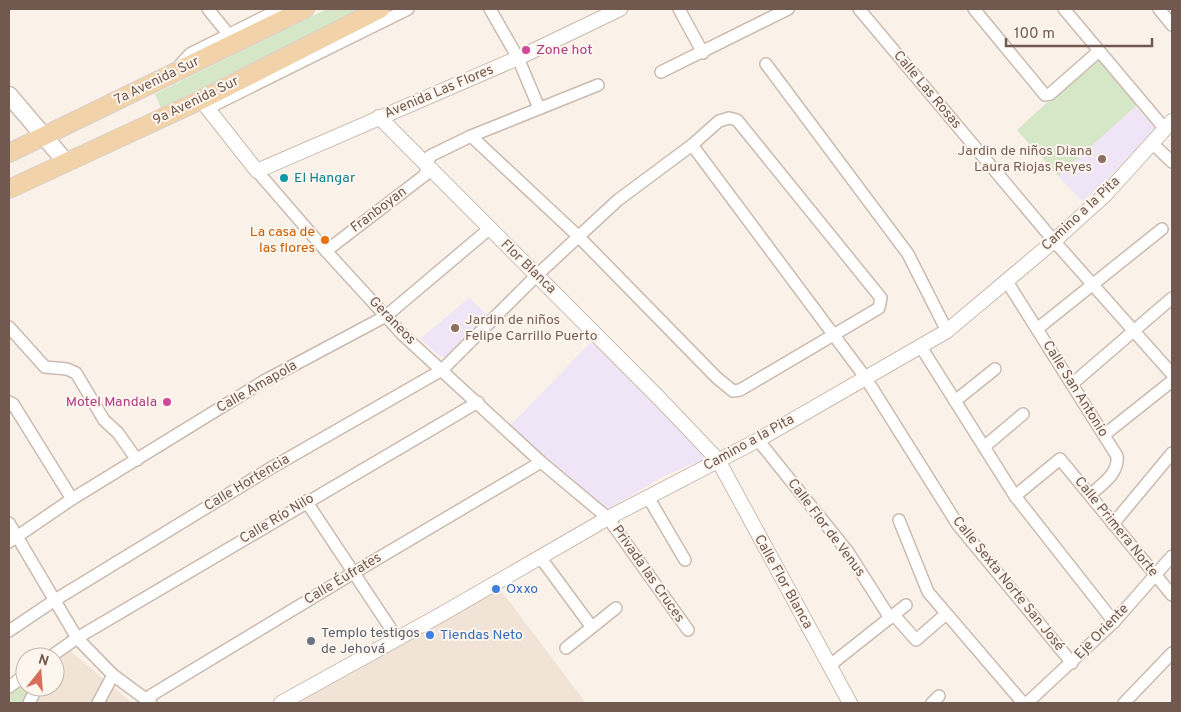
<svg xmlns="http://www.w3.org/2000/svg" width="1181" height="712" font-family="Overpass,sans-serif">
<rect width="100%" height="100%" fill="#faf2e8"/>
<g fill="#f1e4d7">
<polygon points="496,584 586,703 299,703 297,700"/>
<polygon points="68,649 132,703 9,703 25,687 55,687 55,659"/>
</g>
<g fill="#efe5f7">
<polygon points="1135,106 1156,129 1145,143 1083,202 1058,176"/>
<polygon points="469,298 489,317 446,357 441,357 420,339"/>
<polygon points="592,341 707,458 666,475 606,510 509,427"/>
</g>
<g fill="#d6e7c8">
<polygon points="327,9 369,9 162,110 155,94"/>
<polygon points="1097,57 1137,105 1058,176 1017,130"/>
<polygon points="25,680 25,687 32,687 23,703 9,703 9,692"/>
</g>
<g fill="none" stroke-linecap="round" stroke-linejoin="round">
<defs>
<g id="minor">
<polyline points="208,9 229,35"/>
<polyline points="490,9 518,58 539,108"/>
<polyline points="679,9 703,53"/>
<polyline points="859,9 1054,241 1172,374"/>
<polyline points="974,9 1045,95 1050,94 1099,51"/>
<polyline points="1064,9 1165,129"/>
<polyline points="1159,9 1172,25"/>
<polyline points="766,64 908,254 947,331"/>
<polyline points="180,65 190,54 280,9"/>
<polyline points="661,72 788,9"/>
<polyline points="208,108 408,9"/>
<polyline points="1153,144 1172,162"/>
<polyline points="692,145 865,377 958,525 1072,663"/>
<polyline points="257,171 326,251 403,335 541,462 608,518 688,630"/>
<polyline points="326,251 425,175 430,156 471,136 598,85"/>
<path d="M1006,280L1117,456C1119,474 1102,484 1090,495"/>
<polyline points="9,327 45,367 67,369 76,373 104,420 118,433 137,460"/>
<polyline points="1037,329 1162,229"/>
<polyline points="921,347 1015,496 1114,622"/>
<polyline points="1072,384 1172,298"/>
<polyline points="955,401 995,369"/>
<polyline points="9,402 13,404 72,499"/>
<polyline points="1104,435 1172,381"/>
<polyline points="758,440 848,552 890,618"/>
<polyline points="984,447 1023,414"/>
<polyline points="1015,496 1060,459 1172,595"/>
<polyline points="648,497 685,560"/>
<polyline points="306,501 397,638"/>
<polyline points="899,520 928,592 1023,703"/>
<polyline points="9,523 77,638 113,675 151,703"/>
<polyline points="1113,524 1172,453"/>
<polyline points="9,542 72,499 264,381 386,316 489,229"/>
<polyline points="540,557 591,626"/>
<polyline points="894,615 916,640 946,614"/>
<polyline points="9,631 55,600 271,468 442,370 537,275 618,200 692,145 719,121 729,118 737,120 881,298 879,308 740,390 733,391 717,378 578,236 471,136"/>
<polyline points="566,648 616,608"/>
<polyline points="50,657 77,638 478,402"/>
<polyline points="829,666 906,605"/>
<polyline points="9,687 25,675"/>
<polyline points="145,699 355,572 541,462"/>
<polyline points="29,703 37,687"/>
<polyline points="98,703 113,675"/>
<polyline points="932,703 939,696"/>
<polyline points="1027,703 1114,622 1172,556"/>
<polyline points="1124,703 1172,653"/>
</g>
<g id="tertiary">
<polyline points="201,100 257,171 518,58 620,9"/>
<polyline points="379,117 660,399 718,460 850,703"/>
<polyline points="281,703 442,614 608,518 758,440 947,331 1054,241 1106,194 1172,121"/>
</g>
<polyline id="secondary" points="9,95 65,161"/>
<g id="primary">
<polyline points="9,153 305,9"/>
<polyline points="9,189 201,100 380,9"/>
</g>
</defs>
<use href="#minor" stroke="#cbbaaf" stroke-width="14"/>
<use href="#tertiary" stroke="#cbbaaf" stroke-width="16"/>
<use href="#secondary" stroke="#d0bcb0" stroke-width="19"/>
<use href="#primary" stroke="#d8d1ce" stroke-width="20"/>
<use href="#minor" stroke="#fff" stroke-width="11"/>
<use href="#tertiary" stroke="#fff" stroke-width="14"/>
<use href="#secondary" stroke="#fff" stroke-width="16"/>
<use href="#primary" stroke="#f2d2a8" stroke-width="18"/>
</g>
<g fill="#d1479c" stroke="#fdf6ee" stroke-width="2">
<circle cx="526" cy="50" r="5"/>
<circle cx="167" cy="402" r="5"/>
</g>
<g fill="#8d6e63" stroke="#fdf6ee" stroke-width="2">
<circle cx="1102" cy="159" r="5"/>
<circle cx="455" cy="328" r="5"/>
</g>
<circle fill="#0f9aa8" stroke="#fdf6ee" stroke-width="2" cx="284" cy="178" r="5"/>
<circle fill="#e8710a" stroke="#fdf6ee" stroke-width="2" cx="325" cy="240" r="5"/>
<g fill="#3f7fe0" stroke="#fdf6ee" stroke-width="2">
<circle cx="496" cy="589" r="5"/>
<circle cx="430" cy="635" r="5"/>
</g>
<circle fill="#6b7280" stroke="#fdf6ee" stroke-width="2" cx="311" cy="641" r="5"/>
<g text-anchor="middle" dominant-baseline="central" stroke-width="4" stroke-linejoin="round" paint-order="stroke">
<g font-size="14" fill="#b23c85" stroke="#fdf6ee" text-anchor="start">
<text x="536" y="50">Zone hot</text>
<text x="157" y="402" text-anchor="end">Motel Mandala</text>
</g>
<g font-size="14" fill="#72594f" stroke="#fdf6ee">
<text transform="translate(157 81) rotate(-26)">7a Avenida Sur</text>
<text transform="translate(927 90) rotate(50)">Calle Las Rosas</text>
<text transform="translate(439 92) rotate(-23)">Avenida Las Flores</text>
<text transform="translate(196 101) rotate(-26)">9a Avenida Sur</text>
<text transform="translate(379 210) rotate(-37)">Franboyan</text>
<text transform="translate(1081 214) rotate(-43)">Camino a la Pita</text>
<text transform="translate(528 267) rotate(44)">Flor Blanca</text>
<text transform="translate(392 321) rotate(46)">Geraneos</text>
<text transform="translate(257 387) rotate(-30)">Calle Amapola</text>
<text transform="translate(1075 389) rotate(58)">Calle San Antonio</text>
<text transform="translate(749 443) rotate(-29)">Camino a la Pita</text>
<text transform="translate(247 483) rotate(-31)">Calle Hortencia</text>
<text transform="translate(277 519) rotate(-31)">Calle Río Nilo</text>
<text transform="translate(1116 527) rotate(51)">Calle Primera Norte</text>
<text transform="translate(826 528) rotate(53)">Calle Flor de Venus</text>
<text transform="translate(648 574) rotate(55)">Privada las Cruces</text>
<text transform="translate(343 579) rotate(-31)">Calle Éufrates</text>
<text transform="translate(783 582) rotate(61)">Calle Flor Blanca</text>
<text transform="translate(1008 584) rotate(51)">Calle Sexta Norte San José</text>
<text transform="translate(1102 632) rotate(-46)">Eje Oriente</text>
</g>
<g font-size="14" fill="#785e54" stroke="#fdf6ee" text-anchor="end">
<text x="1092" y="151">Jardin de niños Diana<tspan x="1092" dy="16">Laura Riojas Reyes</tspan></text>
<text x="465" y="320" text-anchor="start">Jardin de niños<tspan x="465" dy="16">Felipe Carrillo Puerto</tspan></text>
</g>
<g font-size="14" fill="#0d838f" stroke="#fdf6ee" text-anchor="start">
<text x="294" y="178">El Hangar</text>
</g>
<g font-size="14" fill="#c56008" stroke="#fdf6ee" text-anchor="end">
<text x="315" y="232">La casa de<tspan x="315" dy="16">las flores</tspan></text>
</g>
<g font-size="14" fill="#366cbe" stroke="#fdf6ee" text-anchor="start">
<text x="506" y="589">Oxxo</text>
<text x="440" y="635">Tiendas Neto</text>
</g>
<g font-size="14" fill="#5b616d" stroke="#fdf6ee" text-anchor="start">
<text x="321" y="633">Templo testigos<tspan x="321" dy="16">de Jehová</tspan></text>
</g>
</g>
<rect width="1181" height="712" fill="none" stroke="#72594f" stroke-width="20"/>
<g transform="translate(40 672) rotate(17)"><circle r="24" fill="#fdf6ee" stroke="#c5b7ae"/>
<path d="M0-4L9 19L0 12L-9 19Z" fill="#d86e5a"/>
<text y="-8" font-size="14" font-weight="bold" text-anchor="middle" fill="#72594f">N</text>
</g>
<path d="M1006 38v8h146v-8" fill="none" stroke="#72594f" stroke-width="2.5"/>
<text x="1014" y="38" font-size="15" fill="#72594f" stroke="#fdf6ee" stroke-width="4" paint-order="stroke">100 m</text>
</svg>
